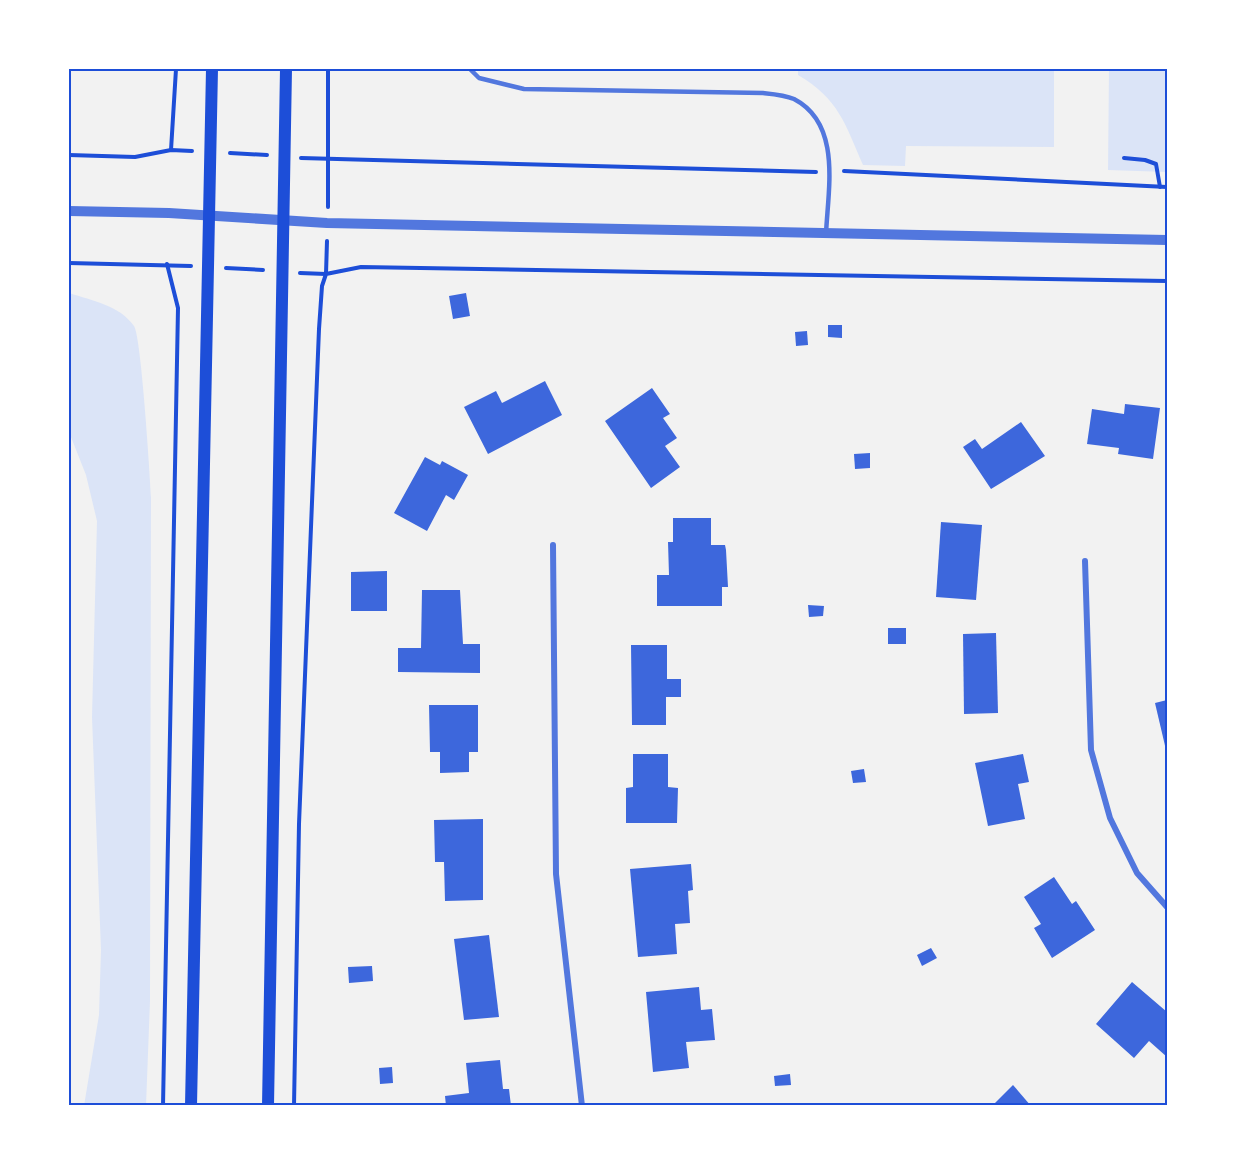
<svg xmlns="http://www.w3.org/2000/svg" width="1236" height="1175" font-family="Karla,sans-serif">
<rect width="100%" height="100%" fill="#f2f2f2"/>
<g fill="#dbe4f7">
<path d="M798,69H1054V147L906,146L905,166L863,165C845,124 839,99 798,75Z"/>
<polygon points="1109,69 1167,69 1167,172 1108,170"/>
<path d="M69,293C93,301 119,305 134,326C141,335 150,474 151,497L150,1001L146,1106H84L99,1015L101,950L92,717L97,521L86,475L69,432Z"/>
</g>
<g fill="#3d67dc">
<polygon points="466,293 470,316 453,319 449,296"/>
<polygon points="828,325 842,325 842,338 828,337"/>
<polygon points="807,331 808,345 796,346 795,332"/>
<polygon points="545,381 562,415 488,454 464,407 496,391 502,403"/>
<polygon points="652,388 670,414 663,418 677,438 665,446 680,467 651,488 605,421"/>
<polygon points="1125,404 1160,408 1153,459 1118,454 1119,448 1087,444 1092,409 1124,414"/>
<polygon points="1021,422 1045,456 991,489 963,447 975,439 982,449"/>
<polygon points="870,453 870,468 855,469 854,454"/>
<polygon points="425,457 440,465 442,461 468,475 454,500 446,495 427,531 394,513"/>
<polygon points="673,518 711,518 711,545 725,545 726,550 728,587 722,587 722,606 657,606 657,575 669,575 668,542 673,542"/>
<polygon points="941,522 982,525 976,600 936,597"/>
<polygon points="387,571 387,611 351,611 351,572"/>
<polygon points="422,590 460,590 463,644 480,644 480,673 398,672 398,648 421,648"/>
<polygon points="808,605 824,606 823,616 809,617"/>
<rect x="888" y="628" width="18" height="16"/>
<polygon points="996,633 998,713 964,714 963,634"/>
<polygon points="631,645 667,645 667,679 681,679 681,697 666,697 666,725 632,725"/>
<polygon points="1167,700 1167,750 1166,750 1155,703"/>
<polygon points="429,705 478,705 478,752 469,752 469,772 440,773 440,752 430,752"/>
<polygon points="633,754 668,754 668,787 678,788 677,823 626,823 626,788 633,787"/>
<polygon points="1023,754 1029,782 1018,784 1025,819 988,826 975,763"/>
<polygon points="864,769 866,782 853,783 851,771"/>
<polygon points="483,819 483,900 445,901 444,862 435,862 434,820"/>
<polygon points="691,864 693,890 688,891 690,923 675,924 677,954 638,957 630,869"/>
<polygon points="1054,877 1072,904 1076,901 1095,930 1052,958 1034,928 1041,924 1024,897"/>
<polygon points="489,935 499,1017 464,1020 454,939"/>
<polygon points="931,948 937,958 922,966 917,955"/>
<polygon points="372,966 373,981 349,983 348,967"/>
<polygon points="1132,982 1167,1012 1167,1057 1149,1041 1134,1058 1096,1024"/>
<polygon points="699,987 701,1010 712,1009 715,1040 686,1042 689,1068 653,1072 646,992"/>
<polygon points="500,1060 503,1089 509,1089 511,1106 446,1106 445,1096 469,1093 466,1063"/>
<polygon points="392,1067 393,1083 380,1084 379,1068"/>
<polygon points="790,1074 791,1085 775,1086 774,1076"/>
<polygon points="1013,1085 1031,1106 992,1106"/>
</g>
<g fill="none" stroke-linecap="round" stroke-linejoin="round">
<g stroke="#1d4ed8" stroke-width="4">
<polyline points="328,69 328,207"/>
<polyline points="171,150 176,69"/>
<polyline points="230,153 267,155"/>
<polyline points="69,155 135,157 171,150 192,151"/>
<polyline points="301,158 816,172"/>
<polyline points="1124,158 1145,160 1156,164 1160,187"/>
<polyline points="844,171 1167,187"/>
<polyline points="69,263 191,266"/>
<polyline points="226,268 263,270"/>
<polyline points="300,273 326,274 327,241"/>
<polyline points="163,1106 178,308 167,264"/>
<polyline points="294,1106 299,824 319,329 322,286 326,274 361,267 1167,281"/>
</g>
<path stroke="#5277de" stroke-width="4.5" d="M470,69L479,78L524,89L763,93C773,94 785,95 794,99C842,124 828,189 826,234"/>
<g stroke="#5277de" stroke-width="6">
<polyline points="553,545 556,874 582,1106"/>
<polyline points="1085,561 1091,750 1110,818 1137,873 1167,907"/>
</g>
<polyline stroke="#5277de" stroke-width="10" points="69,211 169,213 327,223 1167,240"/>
<g stroke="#1d4ed8" stroke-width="12">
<polyline points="191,1106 212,69"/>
<polyline points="268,1106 286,69"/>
</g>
</g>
<rect width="1236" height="1175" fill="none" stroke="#ffffff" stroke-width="141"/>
<rect x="70" y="70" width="1096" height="1034" fill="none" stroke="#1d4ed8" stroke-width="2"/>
</svg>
